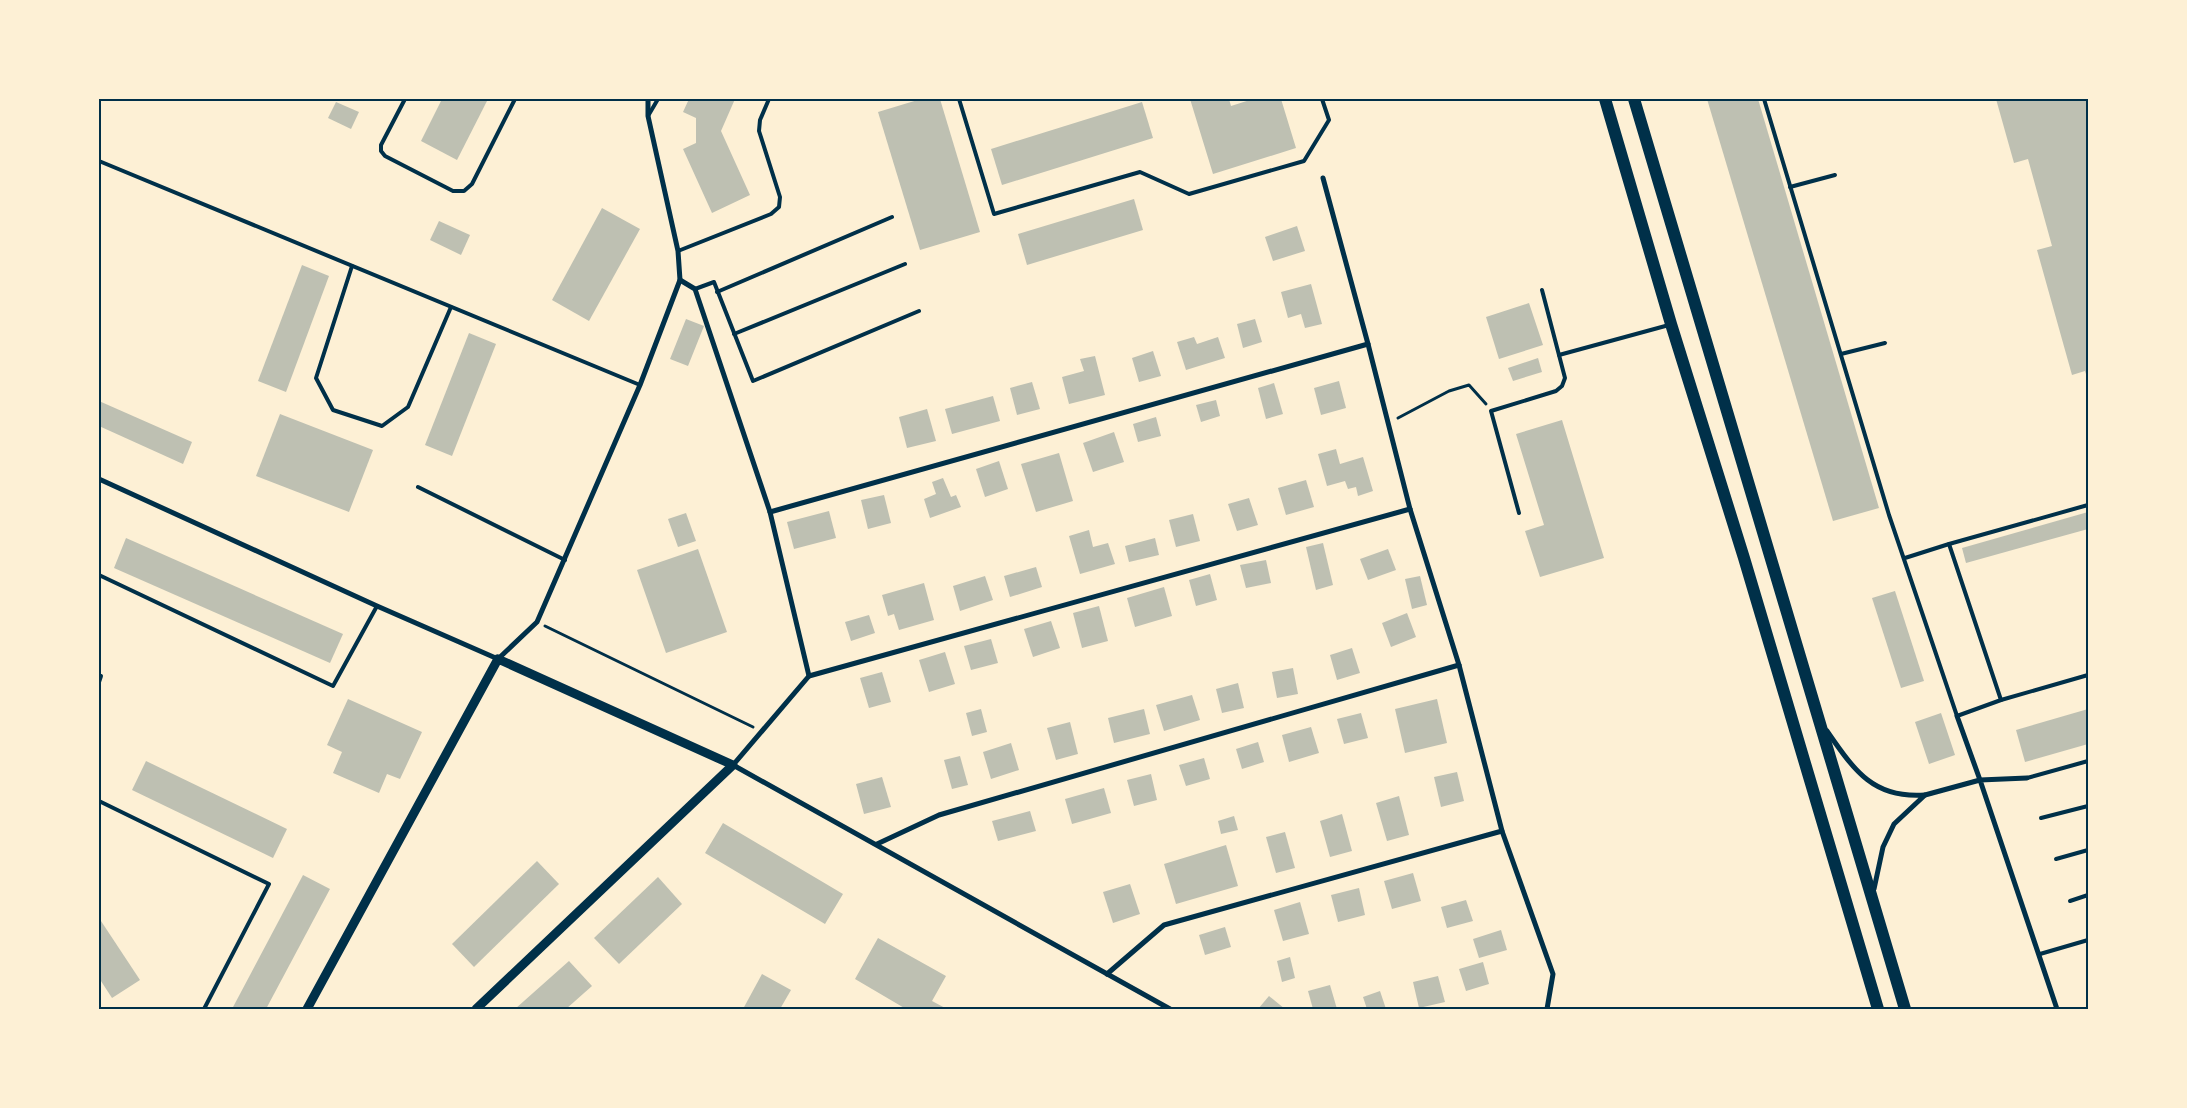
<svg xmlns="http://www.w3.org/2000/svg" width="2187" height="1108" font-family="Overpass,sans-serif">
<rect width="100%" height="100%" fill="#fdf0d5"/>
<g fill="#bec0b2">
<polygon points="442,99 488,99 457,160 421,141"/>
<polygon points="689,99 735,99 721,131 750,195 712,213 683,149 696,143 696,118 683,112"/>
<polygon points="921,99 940,99 980,232 920,250 878,112"/>
<polygon points="1190,99 1229,99 1231,106 1253,99 1281,99 1296,148 1213,174"/>
<polygon points="1707,99 1758,99 1879,508 1833,521"/>
<polygon points="1996,99 2088,99 2088,380 2085,371 2072,375 2037,250 2052,246 2028,159 2014,163"/>
<polygon points="336,102 359,112 351,129 328,118"/>
<polygon points="1142,102 1153,138 1002,185 991,149"/>
<polygon points="1134,199 1143,230 1027,265 1018,234"/>
<polygon points="602,208 640,229 589,321 552,300"/>
<polygon points="439,221 470,235 461,255 430,240"/>
<polygon points="1297,226 1305,251 1273,261 1265,237"/>
<polygon points="302,265 329,276 286,392 258,381"/>
<polygon points="1311,284 1322,324 1305,328 1301,314 1288,318 1281,292"/>
<polygon points="1529,303 1543,345 1499,359 1486,317"/>
<polygon points="686,319 704,326 688,366 670,359"/>
<polygon points="1255,319 1262,342 1243,348 1237,324"/>
<polygon points="469,333 496,344 452,456 425,445"/>
<polygon points="1194,337 1197,344 1218,337 1225,358 1186,370 1177,342"/>
<polygon points="1153,351 1161,376 1139,382 1132,358"/>
<polygon points="1095,356 1105,395 1069,404 1062,377 1084,371 1080,359"/>
<polygon points="1538,358 1542,372 1513,381 1508,368"/>
<polygon points="1339,381 1346,408 1321,415 1314,388"/>
<polygon points="1032,382 1040,409 1017,415 1010,388"/>
<polygon points="1274,383 1283,414 1266,419 1258,388"/>
<polygon points="993,396 1000,421 952,434 945,409"/>
<polygon points="1216,400 1220,416 1201,422 1196,405"/>
<polygon points="99,401 192,442 183,464 99,426"/>
<polygon points="927,409 936,441 907,448 899,417"/>
<polygon points="280,414 373,450 349,512 256,476"/>
<polygon points="1156,417 1161,436 1138,442 1133,424"/>
<polygon points="1562,420 1604,558 1540,577 1525,531 1544,525 1516,434"/>
<polygon points="1114,432 1124,462 1093,472 1083,443"/>
<polygon points="1336,449 1340,464 1363,457 1373,491 1358,496 1356,487 1348,489 1345,481 1327,486 1318,454"/>
<polygon points="1059,453 1073,501 1036,512 1021,464"/>
<polygon points="999,461 1008,489 985,497 976,469"/>
<polygon points="943,478 951,497 956,495 961,507 930,518 924,499 936,494 932,482"/>
<polygon points="1306,480 1314,507 1286,515 1278,488"/>
<polygon points="884,495 891,523 868,529 861,500"/>
<polygon points="1249,498 1258,525 1237,531 1228,504"/>
<polygon points="829,511 836,538 794,549 787,522"/>
<polygon points="2088,512 2088,529 1966,563 1962,548"/>
<polygon points="686,513 696,541 678,547 668,519"/>
<polygon points="1193,514 1200,541 1176,547 1169,520"/>
<polygon points="1089,530 1093,547 1108,543 1115,564 1080,574 1069,536"/>
<polygon points="126,538 343,634 330,663 114,568"/>
<polygon points="1155,538 1159,555 1129,562 1125,546"/>
<polygon points="1323,543 1333,585 1316,590 1306,547"/>
<polygon points="698,549 727,632 666,653 637,570"/>
<polygon points="1388,549 1396,570 1368,580 1360,559"/>
<polygon points="1266,560 1271,583 1246,588 1240,565"/>
<polygon points="1036,567 1042,587 1010,597 1004,576"/>
<polygon points="1210,574 1217,600 1196,606 1189,580"/>
<polygon points="985,576 993,600 960,611 953,586"/>
<polygon points="1420,576 1427,605 1412,609 1405,579"/>
<polygon points="924,583 934,620 899,630 894,614 888,616 882,595"/>
<polygon points="1164,587 1172,616 1135,627 1127,598"/>
<polygon points="1895,591 1924,681 1901,688 1872,598"/>
<polygon points="1099,606 1108,641 1082,648 1073,613"/>
<polygon points="1407,613 1416,637 1391,647 1382,623"/>
<polygon points="869,615 875,633 851,641 845,622"/>
<polygon points="1051,621 1060,648 1033,657 1024,629"/>
<polygon points="991,639 998,663 971,670 964,646"/>
<polygon points="1352,648 1360,673 1337,680 1330,655"/>
<polygon points="945,652 955,684 929,692 919,660"/>
<polygon points="1293,668 1298,694 1277,698 1272,672"/>
<polygon points="882,672 891,702 869,708 860,678"/>
<polygon points="1238,683 1244,708 1222,713 1216,689"/>
<polygon points="1192,695 1200,720 1164,731 1156,705"/>
<polygon points="348,699 422,732 400,779 387,774 379,793 333,773 342,752 327,745"/>
<polygon points="1437,699 1447,743 1405,753 1395,709"/>
<polygon points="981,709 987,732 972,736 966,713"/>
<polygon points="1144,709 1150,734 1114,743 1108,718"/>
<polygon points="2088,709 2088,744 2025,762 2016,730"/>
<polygon points="1361,713 1368,738 1344,744 1337,719"/>
<polygon points="1941,713 1955,755 1929,764 1915,722"/>
<polygon points="1070,722 1078,754 1056,760 1047,728"/>
<polygon points="1311,727 1319,753 1289,762 1282,735"/>
<polygon points="1258,742 1264,762 1242,769 1236,749"/>
<polygon points="1011,743 1019,770 991,779 983,752"/>
<polygon points="960,756 968,785 952,789 944,760"/>
<polygon points="1204,758 1210,779 1186,786 1179,765"/>
<polygon points="146,761 287,829 273,858 132,790"/>
<polygon points="1457,772 1464,801 1441,807 1434,777"/>
<polygon points="1151,774 1157,800 1134,806 1127,780"/>
<polygon points="882,777 891,807 864,814 856,784"/>
<polygon points="1104,788 1111,813 1072,824 1065,799"/>
<polygon points="1399,796 1409,835 1387,841 1376,803"/>
<polygon points="1030,811 1036,831 998,841 992,821"/>
<polygon points="1342,814 1352,851 1330,857 1320,821"/>
<polygon points="1234,816 1238,830 1221,834 1218,821"/>
<polygon points="723,823 843,894 825,924 705,853"/>
<polygon points="1285,832 1295,868 1276,873 1266,837"/>
<polygon points="1226,845 1238,886 1176,904 1164,864"/>
<polygon points="537,861 559,884 474,967 452,944"/>
<polygon points="1413,873 1421,901 1392,909 1384,881"/>
<polygon points="303,875 330,889 266,1009 232,1009"/>
<polygon points="658,877 682,904 619,964 594,938"/>
<polygon points="1130,884 1140,914 1113,923 1103,892"/>
<polygon points="1359,888 1365,915 1338,922 1331,895"/>
<polygon points="1466,900 1473,921 1447,928 1441,907"/>
<polygon points="1300,902 1309,934 1283,941 1274,910"/>
<polygon points="99,918 140,980 112,998 99,978"/>
<polygon points="1225,927 1231,947 1205,955 1199,935"/>
<polygon points="1501,930 1507,950 1479,958 1473,939"/>
<polygon points="878,938 946,976 932,1001 947,1009 906,1009 855,979"/>
<polygon points="1290,957 1295,978 1282,982 1277,961"/>
<polygon points="569,961 592,986 566,1009 515,1009"/>
<polygon points="1483,962 1489,984 1466,991 1459,969"/>
<polygon points="762,974 791,990 780,1009 743,1009"/>
<polygon points="1438,976 1445,1002 1419,1008 1413,982"/>
<polygon points="1330,985 1337,1009 1313,1009 1308,991"/>
<polygon points="1380,991 1386,1009 1367,1009 1363,997"/>
<polygon points="1269,996 1285,1009 1258,1009"/>
</g>
<g fill="none" stroke-linecap="round" stroke-linejoin="round">
<g stroke="#003049" stroke-width="3">
<polyline points="1398,418 1449,391 1469,385 1486,404"/>
<polyline points="545,626 753,727"/>
</g>
<g stroke="#003049" stroke-width="4">
<polyline points="405,99 381,145 381,151 385,156 453,191 464,191 472,184 515,99"/>
<polyline points="959,99 994,214 1140,172 1189,194 1304,161 1329,120 1322,99"/>
<polyline points="1764,99 1889,515 1957,716 2001,700 1949,544 1905,558"/>
<polyline points="648,116 658,99"/>
<polyline points="99,161 640,385"/>
<polyline points="1790,187 1835,175"/>
<polyline points="678,251 771,214 779,207 780,197 759,131 760,120 769,99"/>
<polyline points="352,266 316,378 333,410 382,426 408,407 451,307"/>
<polyline points="695,289 714,282 753,381 919,311"/>
<polyline points="717,292 892,217"/>
<polyline points="734,334 905,264"/>
<polyline points="1841,354 1885,343"/>
<polyline points="1559,355 1669,325"/>
<polyline points="418,487 565,560"/>
<polyline points="1519,513 1491,411 1556,391 1562,386 1565,378 1542,290"/>
<polyline points="1949,544 2088,505"/>
<polyline points="99,575 333,686 377,606"/>
<polyline points="99,682 101,676"/>
<polyline points="2001,700 2088,675"/>
<polyline points="2027,778 2088,761"/>
<polyline points="99,801 269,884 204,1009"/>
<polyline points="2041,818 2088,806"/>
<polyline points="2056,859 2088,850"/>
<polyline points="2070,901 2088,895"/>
<polyline points="2040,954 2088,940"/>
</g>
<g stroke="#003049" stroke-width="5">
<polyline points="1323,178 1368,344 1410,509 1459,665 1502,831 1553,974 1547,1009"/>
<polyline points="680,280 695,289 770,512 809,676 733,765 1170,1009"/>
<polyline points="99,479 377,606 498,659 537,622 640,385 680,280 678,251 648,116 648,99"/>
<polyline points="770,512 1368,344"/>
<polyline points="809,676 1410,509"/>
<path d="M1827,731C1854,770 1873,799 1925,795L1894,824L1883,847L1874,889"/>
<polyline points="2027,778 1980,780 2057,1009"/>
<polyline points="1925,795 1980,780 1957,716"/>
<polyline points="877,844 939,815 1459,665"/>
<polyline points="1107,974 1164,925 1502,831"/>
</g>
<polyline stroke="#003049" stroke-width="9" points="307,1009 498,659 733,765 476,1009"/>
<g stroke="#003049" stroke-width="12">
<polyline points="1605,99 1671,324 1744,558 1878,1009"/>
<path d="M1634,99C1724,402 1816,705 1905,1009"/>
</g>
</g>
<rect width="2187" height="1108" fill="none" stroke="#fdf0d5" stroke-width="200"/>
<rect x="100" y="100" width="1987" height="908" fill="none" stroke="#003049" stroke-width="2"/>
</svg>
